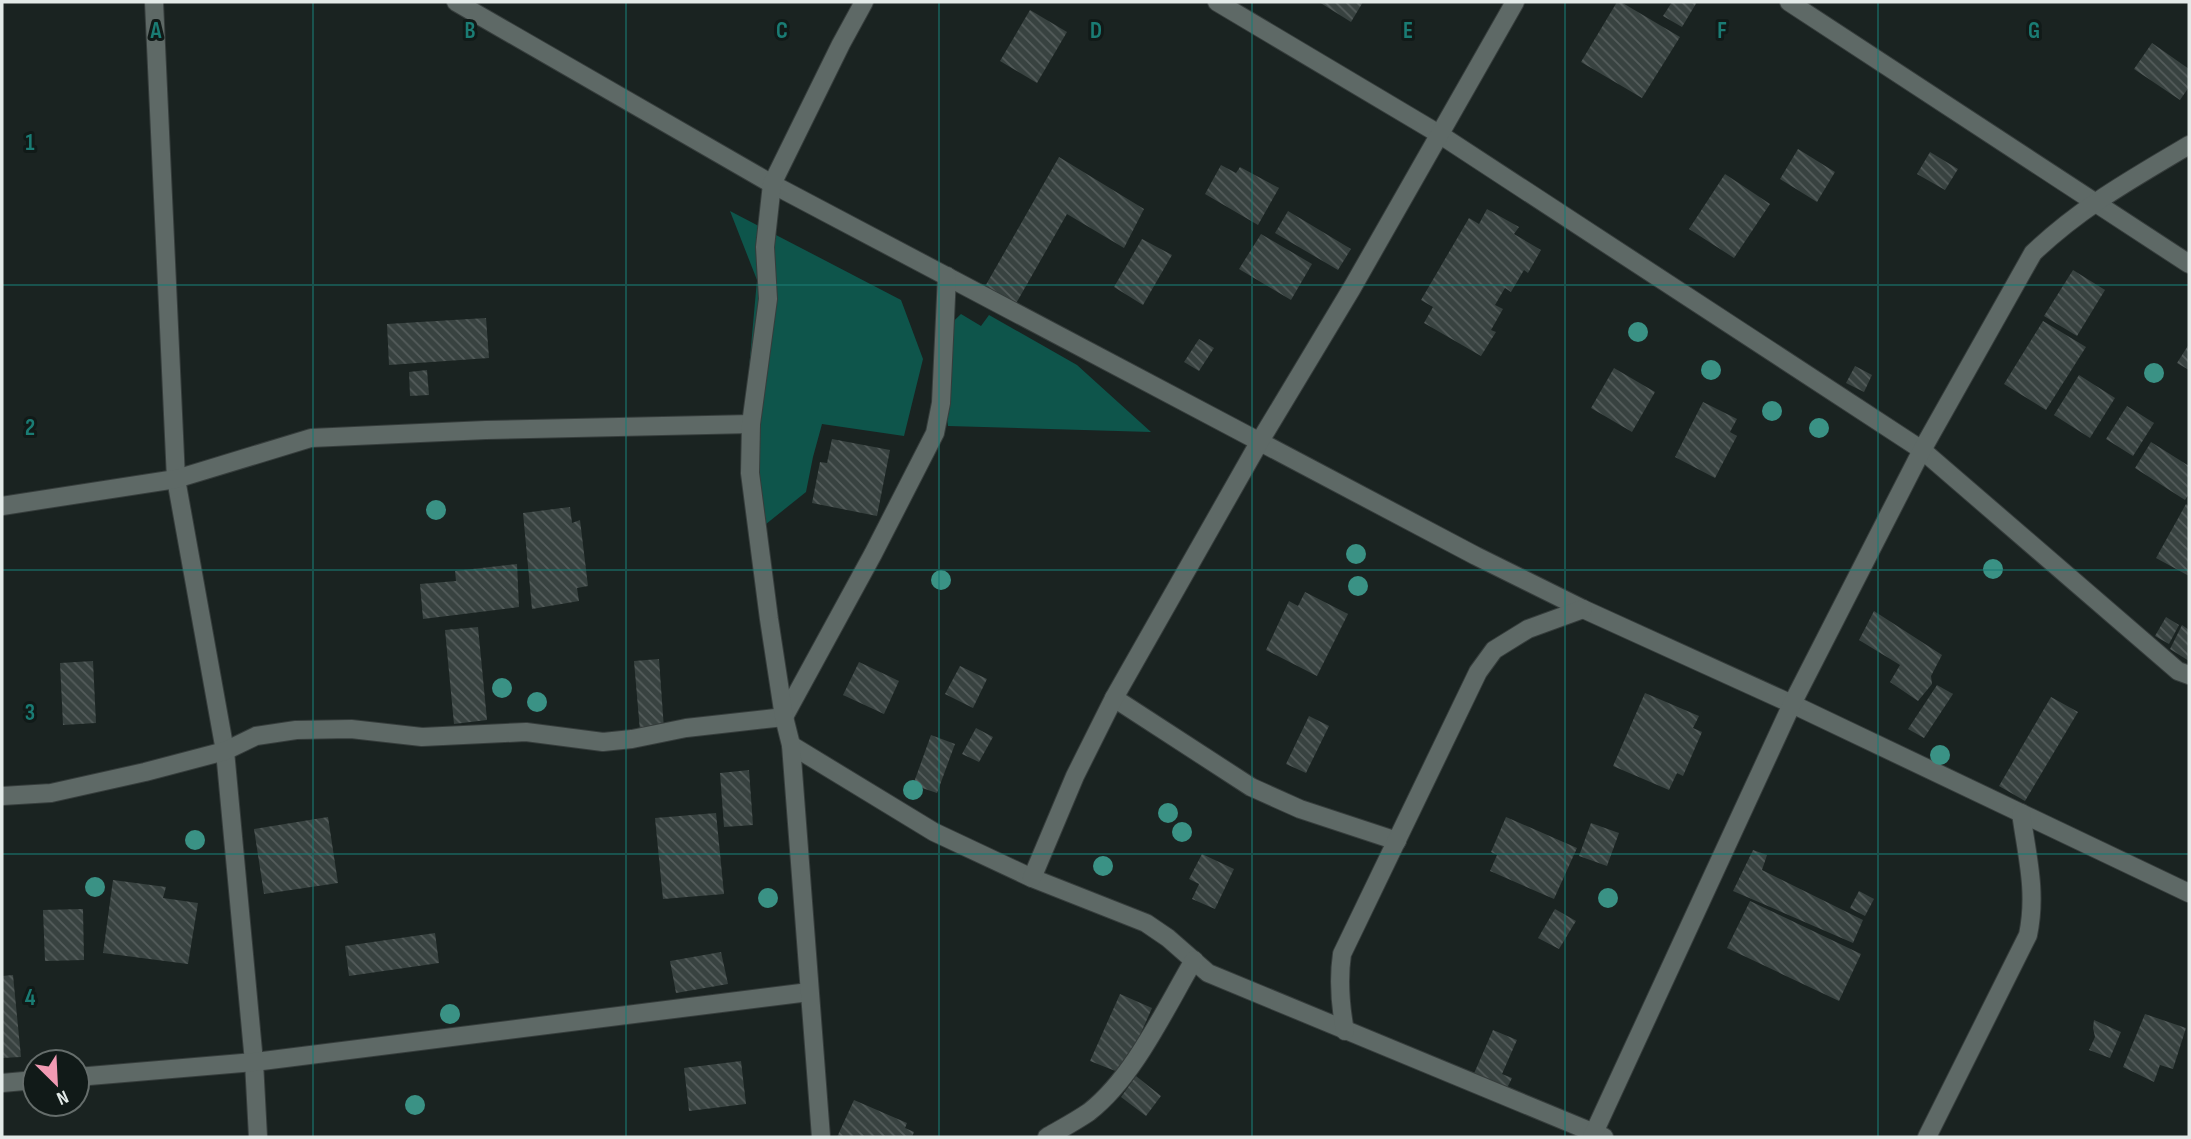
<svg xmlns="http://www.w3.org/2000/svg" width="2191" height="1139" font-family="'Sofia Sans Condensed',sans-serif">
<defs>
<pattern id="building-back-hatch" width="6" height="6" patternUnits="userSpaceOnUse" patternTransform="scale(1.75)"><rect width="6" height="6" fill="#384240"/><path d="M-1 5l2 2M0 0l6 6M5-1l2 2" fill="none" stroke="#555d5c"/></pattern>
</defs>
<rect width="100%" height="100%" fill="#1a2321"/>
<g fill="#0e554b">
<polygon points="730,211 901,300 923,359 904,436 822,424 813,457 806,492 751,536 741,457 757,280"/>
<polygon points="961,314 981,326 989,315 1077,365 1151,432 948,426 935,339"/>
</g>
<g fill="url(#building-back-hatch)">
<polygon points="1319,2 1363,2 1351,22"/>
<polygon points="1617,2 1621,2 1680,37 1642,98 1581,62"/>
<polygon points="1672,2 1697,2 1682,27 1663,16"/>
<polygon points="1030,10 1067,32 1037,83 1000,61"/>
<polygon points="2152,43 2189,69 2189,87 2180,100 2134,69"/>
<polygon points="1798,149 1835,172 1817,202 1780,179"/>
<polygon points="1930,152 1958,169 1945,190 1917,174"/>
<polygon points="1059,157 1144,209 1124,248 1067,214 1014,307 983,290"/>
<polygon points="1221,165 1236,173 1240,167 1279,188 1258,225 1205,194"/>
<polygon points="1725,174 1770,204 1734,258 1689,229"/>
<polygon points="1487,209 1519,227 1514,234 1541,250 1528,273 1524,270 1511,292 1505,288 1495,305 1503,309 1491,330 1496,332 1481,356 1424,323 1433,307 1421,300 1469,218 1479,224"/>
<polygon points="1288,211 1351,249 1338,270 1275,233"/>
<polygon points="1261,234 1312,264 1291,300 1239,269"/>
<polygon points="1142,239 1172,255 1143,305 1114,287"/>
<polygon points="2073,270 2105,290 2077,336 2044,316"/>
<polygon points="486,318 489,358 389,365 387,324"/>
<polygon points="2043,321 2086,347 2046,410 2004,384"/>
<polygon points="1199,339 1214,348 1199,371 1184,362"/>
<polygon points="2189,344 2189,370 2177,363"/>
<polygon points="1855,366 1872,375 1864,392 1846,383"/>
<polygon points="1614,368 1655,392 1632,432 1591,408"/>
<polygon points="427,370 429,395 410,396 409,372"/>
<polygon points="2079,375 2115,398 2090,438 2054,415"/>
<polygon points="1703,402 1737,419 1730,432 1737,436 1715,478 1675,457"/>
<polygon points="2127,406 2154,423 2133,456 2106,439"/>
<polygon points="832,439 890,450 877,516 812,503 820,462 827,463"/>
<polygon points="2151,442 2189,466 2189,494 2185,500 2135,468"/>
<polygon points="2186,504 2189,506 2189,576 2156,558"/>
<polygon points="570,507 572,523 580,520 588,586 577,588 579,601 532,609 523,513"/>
<polygon points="517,564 519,607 423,619 420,584 456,581 455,571"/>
<polygon points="1305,592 1348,614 1317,676 1266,650 1289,601 1298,606"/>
<polygon points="1874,611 1942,655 1931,676 1932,684 1918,701 1890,682 1900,665 1859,640"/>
<polygon points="2166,617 2179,625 2169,644 2155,636"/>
<polygon points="2182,625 2189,630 2189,661 2170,649"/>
<polygon points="478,627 487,720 454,724 445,630"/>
<polygon points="659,659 664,729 640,731 634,661"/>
<polygon points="93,661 96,723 63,725 60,663"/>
<polygon points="859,662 899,681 884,714 843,695"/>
<polygon points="960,666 987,679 973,708 945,694"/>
<polygon points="1937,685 1953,694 1924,738 1908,729"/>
<polygon points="1645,693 1699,716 1693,728 1702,732 1683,776 1677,773 1669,790 1613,766"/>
<polygon points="2051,697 2078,712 2025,801 1999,786"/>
<polygon points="1309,716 1329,726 1306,773 1286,764"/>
<polygon points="976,728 993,737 979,762 962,754"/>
<polygon points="931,735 955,744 937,793 913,785"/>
<polygon points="749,770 753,825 724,827 720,773"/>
<polygon points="716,813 724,894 663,899 655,818"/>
<polygon points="328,817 338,883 264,894 254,829"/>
<polygon points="1506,817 1577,848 1554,899 1490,871 1497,855 1491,852"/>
<polygon points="1591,823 1619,833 1607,866 1579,856"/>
<polygon points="1753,850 1767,855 1762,870 1863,920 1853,943 1733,891"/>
<polygon points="1202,854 1234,869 1215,909 1192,899 1199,884 1189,879"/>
<polygon points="113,880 166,887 163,898 198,903 188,964 103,953"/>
<polygon points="1859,891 1874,899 1865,916 1850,908"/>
<polygon points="1750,901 1861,954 1839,1001 1727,948"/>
<polygon points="83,909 84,960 45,961 43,910"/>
<polygon points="1555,909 1576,921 1559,949 1538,938"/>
<polygon points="435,933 439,963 349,976 345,946"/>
<polygon points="721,952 728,984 676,993 670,961"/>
<polygon points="13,975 21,1057 2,1058 2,976"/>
<polygon points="1120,994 1152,1008 1123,1074 1090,1061"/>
<polygon points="2145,1014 2186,1028 2173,1069 2160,1065 2154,1082 2123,1067"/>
<polygon points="2094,1020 2121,1032 2110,1058 2089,1050 2095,1037 2093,1028"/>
<polygon points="1493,1030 1517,1040 1502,1074 1512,1078 1505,1092 1472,1078"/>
<polygon points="741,1061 746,1104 689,1111 684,1068"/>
<polygon points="1136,1076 1161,1096 1146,1116 1121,1097"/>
<polygon points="854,1100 907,1123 905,1128 914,1132 912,1137 837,1137"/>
</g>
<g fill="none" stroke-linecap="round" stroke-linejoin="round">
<defs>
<g id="minor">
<polyline points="154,2 176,479 225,751 254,1062 258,1137"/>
<polyline points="456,2 772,184 1476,556 1583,609 1792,704 2189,893"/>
<polyline points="1217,2 1439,134 1922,450 2178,671 2189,675"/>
<polyline points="1789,2 2189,264"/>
<polyline points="2,506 176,479 311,438 486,430 751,424"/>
<polyline points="1114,698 1251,787 1300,809 1397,841"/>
<polyline points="791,745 934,832 1032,878 1146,923 1168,938 1208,973 1604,1137"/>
<polyline points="2,796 51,793 145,772 225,751 256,736 296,730 351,729 422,737 526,732 603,742 632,739 686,728 784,717 873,554 935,433 941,403 947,276"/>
<polyline points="1032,878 1075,776 1114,698 1260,441 1352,288 1515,2"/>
<path d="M1345,1031C1340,1004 1338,981 1342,954L1478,672L1494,650L1528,629L1583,609"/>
<polyline points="77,1077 254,1062 809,992"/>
<polyline points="2,1083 35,1080"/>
<polyline points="821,1137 791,745 784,717 769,619 750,473 751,424 768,299 765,247 772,184 841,44 864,2"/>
<path d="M1047,1137C1061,1129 1076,1121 1089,1112C1134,1077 1165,1009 1194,960"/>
<path d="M1592,1137L1792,704L1922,450L2033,253C2081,207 2132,179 2189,145"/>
<path d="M1927,1137L2028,935C2037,892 2027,856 2021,813"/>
</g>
</defs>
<use href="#minor" stroke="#363d3c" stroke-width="20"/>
<use href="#minor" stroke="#5e6966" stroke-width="18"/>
</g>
<g fill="#3a9285">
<circle cx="1638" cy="332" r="10"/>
<circle cx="1711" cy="370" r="10"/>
<circle cx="2154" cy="373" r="10"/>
<circle cx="1772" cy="411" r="10"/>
<circle cx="1819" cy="428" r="10"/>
<circle cx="436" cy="510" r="10"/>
<circle cx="1356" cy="554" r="10"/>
<circle cx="1993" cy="569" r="10"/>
<circle cx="941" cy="580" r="10"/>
<circle cx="1358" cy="586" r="10"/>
<circle cx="502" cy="688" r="10"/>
<circle cx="537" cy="702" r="10"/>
<circle cx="1940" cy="755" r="10"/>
<circle cx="913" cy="790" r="10"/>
<circle cx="1168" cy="813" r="10"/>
<circle cx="1182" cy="832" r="10"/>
<circle cx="195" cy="840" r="10"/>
<circle cx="1103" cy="866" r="10"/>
<circle cx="95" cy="887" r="10"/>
<circle cx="768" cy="898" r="10"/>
<circle cx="1608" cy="898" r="10"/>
<circle cx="450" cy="1014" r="10"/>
<circle cx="415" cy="1105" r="10"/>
</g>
<path fill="none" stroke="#1a7c74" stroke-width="2" stroke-opacity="0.55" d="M313,2V1137M626,2V1137M939,2V1137M1252,2V1137M1565,2V1137M1878,2V1137M2,285H2189M2,570H2189M2,854H2189"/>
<g font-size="23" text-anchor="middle" font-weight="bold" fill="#1a7c74" stroke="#111a18" stroke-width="6" stroke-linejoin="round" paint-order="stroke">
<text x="156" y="38">A</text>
<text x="470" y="38">B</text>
<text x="782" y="38">C</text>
<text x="1096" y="38">D</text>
<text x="1408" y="38">E</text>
<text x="1722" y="38">F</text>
<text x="2034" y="38">G</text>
<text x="30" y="150">1</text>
<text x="30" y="435">2</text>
<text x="30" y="720">3</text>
<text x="30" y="1005">4</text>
</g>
<rect width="2191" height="1139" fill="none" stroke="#e3eae8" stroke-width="7"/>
<g transform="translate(56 1083) rotate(156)"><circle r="33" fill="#111a18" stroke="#656d6b" stroke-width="2"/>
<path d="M0-5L12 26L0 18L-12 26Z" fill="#f19ab3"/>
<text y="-10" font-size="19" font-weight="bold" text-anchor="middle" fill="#e3eae8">N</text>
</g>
</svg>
